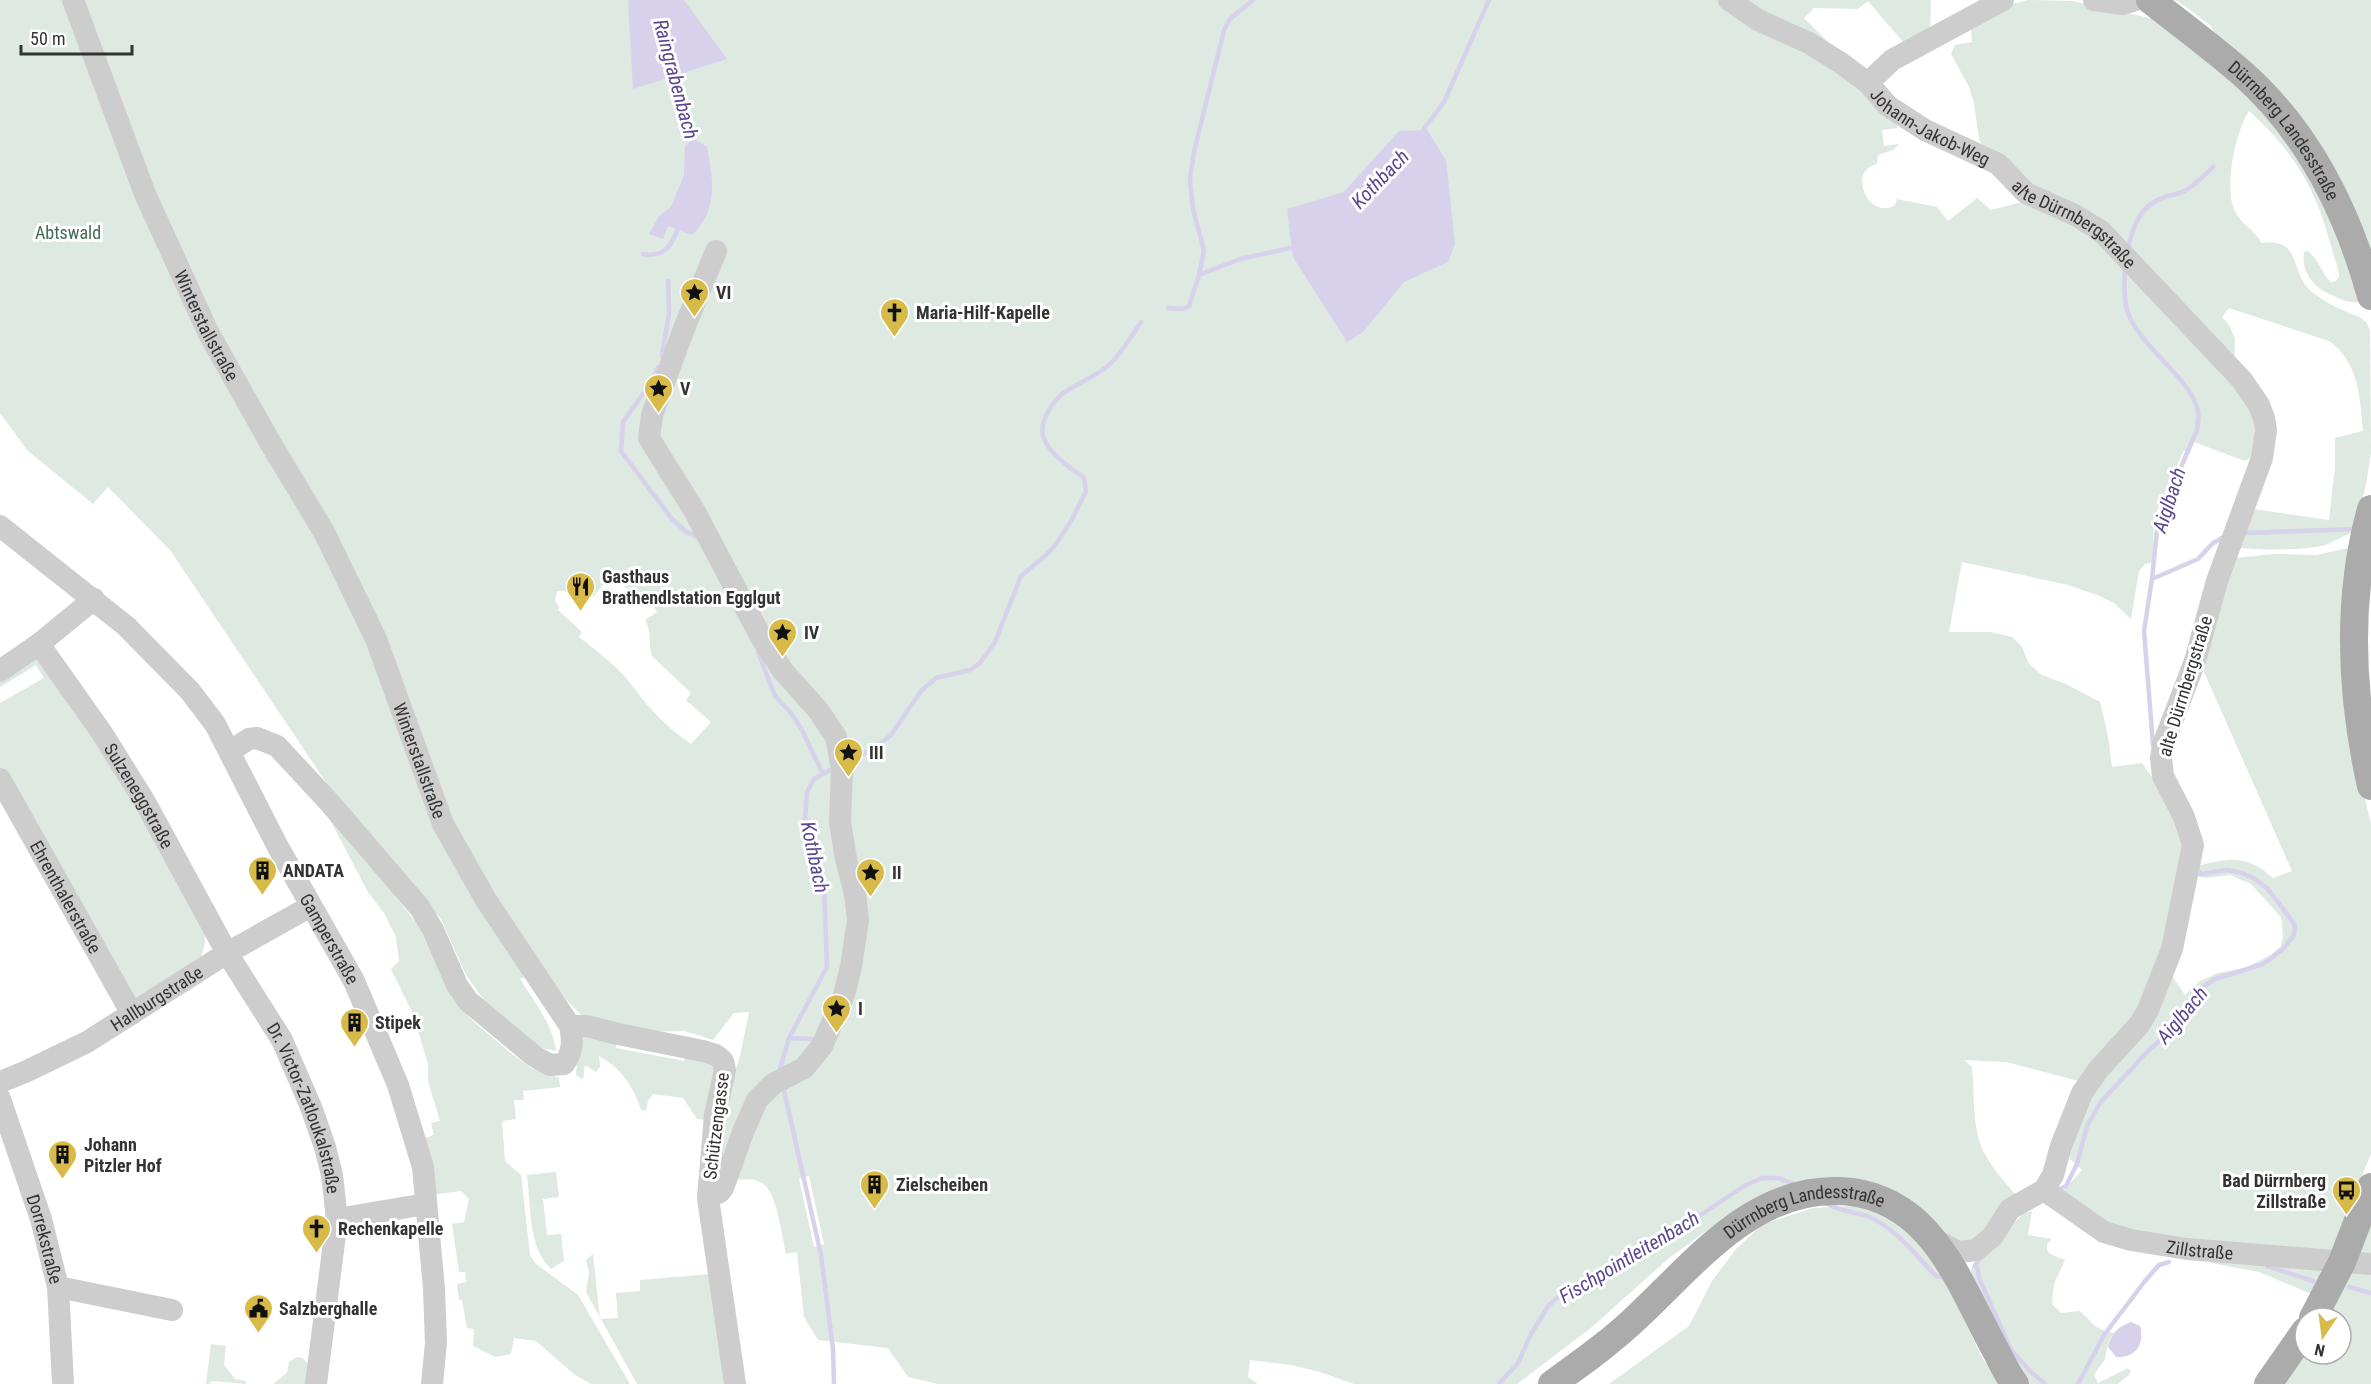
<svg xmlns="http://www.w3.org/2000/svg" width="2371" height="1384" font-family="'Roboto Condensed',sans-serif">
<rect width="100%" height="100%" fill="#fff"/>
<g fill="#dde9e1" fill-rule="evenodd">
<path d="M0,0H1723L1804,46L1899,120L1897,128L1882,130L1884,146L1899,144L1893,150L1878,155L1877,164C1846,171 1869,221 1895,205L1897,199L1937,207L1948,221L1977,198L1991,210L2022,202L1984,150L1979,139L1974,103L1969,87L1951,54L1955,45L1972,42L1971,28L2005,6L2028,0L2072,1L2159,20L2231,73L2311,170L2361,297L2358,302C2349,303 2342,300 2334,296C2315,289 2301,274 2304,252L2307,251C2319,258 2321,273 2331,282L2336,281L2339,277L2338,269C2331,248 2326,226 2318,206C2304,170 2278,136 2249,111C2236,130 2225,184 2233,206C2238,223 2254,229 2262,243C2303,238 2289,272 2311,291C2324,303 2345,311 2361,318L2367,323L2370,331L2371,453L2366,484L2355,532C2344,535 2335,541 2325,545C2309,550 2253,551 2236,547L2246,508L2329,520L2335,467V438L2363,431C2360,398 2359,362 2329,341L2229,308L2222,317L2229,325L2235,339L2234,365L2254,407L2255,455L2245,461L2194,442L2188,455L2184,450L2158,508L2154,525L2152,563L2145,564L2139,571L2131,619L2114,603L2097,595L2068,585L1962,562L1949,632H1991L2012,637L2022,647L2029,664L2042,675L2066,684L2100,702L2108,736L2112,767L2142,763L2173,807L2185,835L2173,977L2185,995L2200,981L2218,973L2246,968L2272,954L2281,946L2283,936L2281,917L2251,884L2230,875L2206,878L2193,876L2198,866C2229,857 2248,855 2273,878L2292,871L2200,663L2234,558L2274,554L2316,555L2353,547L2355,756L2371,824V1154L2347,1211L2336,1252L2130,1235L2060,1195L2082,1170L2070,1159V1147L2079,1081L2006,1062L1964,1060L1972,1067C1975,1096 1971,1131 1986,1156C1994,1171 2008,1185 2018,1198L1975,1242H1959L1871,1189L1731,1213L1669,1258L1592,1327L1517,1384H1354L1320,1372L1291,1365L1250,1360L1248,1377L1258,1384H938L908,1377L888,1348L818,1340L804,1317L797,1252L786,1254C782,1237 777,1191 762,1183C754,1178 744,1179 734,1180L715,1200L723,1111L740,1056L749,1012L734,1013L713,1040L685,1031L632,1032L581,1015L543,975L531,974L520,979C534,1002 553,1024 556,1051L537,1047L489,1007L466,975L441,919L342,806L170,550L108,487L93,504L28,451L0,413ZM609,577L630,590L648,605L651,603L657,612L645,620C652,631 648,644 652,656L691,693L686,700L711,722L691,744C669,729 650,710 634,688C620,668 598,652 579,637L582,632L558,610L559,608L555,600L557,591H565L572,595L581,585L593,597ZM809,1176L824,1244L814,1247L799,1179Z"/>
<polygon points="1737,0 1931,0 1930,30 1903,42 1868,1 1858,9 1814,8 1804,18 1851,65"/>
<polygon points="2174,0 2371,0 2371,267 2221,46 2211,26 2178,1"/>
<polygon points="36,658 70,694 204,926 205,943 201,958 138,998 132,998 0,769 0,703 44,678 36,665 0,687 0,680"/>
<polygon points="328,816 392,892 419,927 452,998 472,1020 508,1051 531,1068 559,1078 560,1087 523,1091 524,1100 514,1100 516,1119 502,1121 505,1161 521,1175 530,1255 536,1264 578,1295 630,1384 591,1384 575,1375 536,1341 514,1338 511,1354 495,1357 473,1346 474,1329 467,1328 462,1300 459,1300 457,1284 466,1282 465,1272 459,1272 452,1224 464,1222 469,1199 461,1191 432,1195 425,1138 434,1135 431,1123 440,1121 428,1081 428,1064 413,1014 391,969 399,961 396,937 384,913 368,892"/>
<path d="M585,1032L618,1038L616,1048L684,1061L686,1051L703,1055L717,1070L707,1120L697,1119L683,1098L653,1094L648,1101L646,1111L641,1110C634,1087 621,1068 599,1056L600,1067L596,1072L585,1065L583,1080L576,1075L579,1038Z"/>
<path d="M556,1172L559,1197L543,1199L547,1235L561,1234L564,1261L551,1269C528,1247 531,1206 527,1175Z"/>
<polygon points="1854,1206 1888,1215 1914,1237 1948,1284 1982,1358 2004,1384 1609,1384 1689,1326 1712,1281 1736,1249 1763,1224 1813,1208"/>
<path d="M2032,1211L2028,1235L2052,1239L2047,1244V1250L2050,1254L2065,1260L2054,1284L2052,1304L2061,1313L2079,1311C2096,1323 2088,1327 2114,1333L2109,1340L2105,1359L2094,1375L2098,1383L2128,1368L2131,1371L2128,1376L2118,1384H2026L1970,1278L1972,1266L2023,1214Z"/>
<polygon points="2371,1226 2371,1384 2282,1384 2305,1354 2341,1354 2341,1318 2322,1318"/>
<polygon points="593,1254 600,1319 618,1318 616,1293 640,1291 640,1280 710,1274 724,1384 637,1384 586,1292 589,1272 586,1260"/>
<polygon points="2213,1256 2314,1266 2322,1273 2316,1296 2259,1272 2211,1263"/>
<polygon points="211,1344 226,1346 224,1365 235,1379 246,1381 246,1384 211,1381 210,1384 206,1384"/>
<polygon points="297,1357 303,1358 309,1366 307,1384 273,1384 287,1373 289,1362"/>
</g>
<g fill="#d8d1eb">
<polygon points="628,0 684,0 727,59 633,89"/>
<polygon points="1427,130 1446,160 1455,244 1448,262 1404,282 1363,332 1347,342 1293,257 1287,209 1344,192 1399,131"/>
<path d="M694,138L707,147C713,180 719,209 692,235L668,226L663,239L649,234L659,216L671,207L684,175L685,146Z"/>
<path d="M2131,1322L2140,1326C2145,1345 2135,1358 2116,1357L2108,1347C2110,1334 2119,1326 2131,1322Z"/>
</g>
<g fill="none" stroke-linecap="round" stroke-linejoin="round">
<g stroke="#d8d1eb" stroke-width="4.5">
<polyline points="676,70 694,143"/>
<polyline points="1421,133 1444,102 1489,0"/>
<path d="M2128,248C2134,224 2140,205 2165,197C2170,195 2175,195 2179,193C2192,189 2203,176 2213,167"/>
<path d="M643,254C665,258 673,244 679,225"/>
<path d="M2125,268C2124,283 2123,304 2130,318C2145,349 2187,377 2197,407C2200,414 2198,422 2197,430L2158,520L2152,579L2144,631L2153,745"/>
<polyline points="1199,275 1240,259 1295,247"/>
<polyline points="1168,308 1183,309 1189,306 1199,275 1204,251 1193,209 1190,179 1194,152 1224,30 1230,19 1253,0"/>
<polyline points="662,356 669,313 668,281"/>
<polyline points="658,367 653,380 623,422 621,451 672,519 685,531 697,537"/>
<polyline points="2242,533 2356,529"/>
<polyline points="2152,579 2198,559 2212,544 2225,536"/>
<polyline points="758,652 775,696 791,713 802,730 822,772"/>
<path d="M848,761L875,748L891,735L921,691L936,678L970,670L980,663L995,642L1021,576L1046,555L1056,544L1071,521L1086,491L1084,478C1066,464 1033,445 1045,418C1049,409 1054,401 1061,395C1075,384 1093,378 1108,366C1121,354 1131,337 1141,322"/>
<polyline points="789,1038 816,1039"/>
<polyline points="779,1072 789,1038 827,967 824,885 805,818 807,792 814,779 835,767"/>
<polyline points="783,1086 821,1255 833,1349 834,1384"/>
<polyline points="2056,1191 2066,1186 2077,1164 2087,1126 2100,1103 2148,1051 2173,1029 2187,1003 2198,990 2215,979 2263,964 2282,950 2294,935 2295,926 2290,918 2267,888 2255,879 2242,873 2227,870 2201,874 2196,868"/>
<path d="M1826,1203C1839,1211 1853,1212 1867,1216C1894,1226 1916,1256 1936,1276L1942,1277"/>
<polyline points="1982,1256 1975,1265 1978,1270 1979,1278 2011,1350 2029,1370 2045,1384"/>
<polyline points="2267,1266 2313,1281"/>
<polyline points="2349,1287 2371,1293"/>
<polyline points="1499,1384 1518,1363 1531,1334 1549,1305 1566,1291 1651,1248 1744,1186 1762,1178 1779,1178 1795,1185"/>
<polyline points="2078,1384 2104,1335 2145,1281 2159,1265 2169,1262"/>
</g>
<g stroke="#cdcdcd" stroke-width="22">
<path id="s1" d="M73,0L145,194L208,332L271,444L324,532L376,639L443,824L486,900L570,1026C573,1040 573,1052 564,1064L550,1065L534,1056L468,1001L457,985L433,930L420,908L329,802L277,746L257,738L249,739L230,751"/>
<path id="s2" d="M1729,0L1758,20L1809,43L1841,63L1868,83L1888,106L1925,130L1998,164L2026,193L2075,215L2101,231L2242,380L2259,405L2264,418L2266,430L2262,458L2217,581L2195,661L2163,745L2161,758L2163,776L2184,817L2193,845L2172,949L2148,1010L2139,1025L2098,1070L2082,1093L2061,1146L2053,1175L2044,1190L2010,1209L1992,1237L1976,1250L1959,1252L1933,1239"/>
<polyline points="2094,0 2123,4 2136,0"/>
<polyline points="1868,83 1892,60 2003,0"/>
<path id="s3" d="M0,526L126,626L190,691L215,724L278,847L354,981L398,1085L423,1167L434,1289L436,1343L432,1384"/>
<path id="s4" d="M39,644L102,733L145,802L227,953L282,1040L311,1107L325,1147L332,1175L337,1219L316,1384"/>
<polyline points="0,671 39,644 94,599"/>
<path id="s5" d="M0,779L132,1014"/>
<polyline points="570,1026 587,1026 618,1034 703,1051 716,1055 723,1061 725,1070 715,1115 708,1198 735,1384"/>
<path id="s6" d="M0,1082L25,1072L87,1042L227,953L311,906"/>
<path id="s7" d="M0,1099L41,1219L58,1287L63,1384"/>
<path id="s8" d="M2044,1190L2104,1232L2131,1240L2187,1249L2371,1264"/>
<polyline points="708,1198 720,1192 723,1188 743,1132 757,1100 773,1084 804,1068 822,1046 844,995 851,967 858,920 855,894 846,859 840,822 842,769 836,737 818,710 783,671 761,637 695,512 649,438 652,415 685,326 716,251"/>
<polyline points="337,1219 426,1204"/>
<polyline points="58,1287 172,1310"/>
</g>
<g stroke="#ababab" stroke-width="28">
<path id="s9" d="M2150,0C2181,24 2213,48 2243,74C2308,132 2348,213 2371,296"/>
<path d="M2371,509C2346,600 2351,696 2371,786"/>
<polyline points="2313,1318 2342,1262 2371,1187"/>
<path id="s10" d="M1552,1384C1581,1363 1611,1342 1637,1317C1698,1260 1758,1181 1852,1192C1881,1196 1906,1210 1926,1232C1955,1263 1974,1311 1995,1349C2001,1360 2007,1374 2015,1384"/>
<polyline points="2268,1384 2305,1331"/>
</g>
</g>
<defs>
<symbol id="sight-pin" viewBox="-11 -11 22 30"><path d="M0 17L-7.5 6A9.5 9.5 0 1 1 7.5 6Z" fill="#d7ba48" stroke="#fff"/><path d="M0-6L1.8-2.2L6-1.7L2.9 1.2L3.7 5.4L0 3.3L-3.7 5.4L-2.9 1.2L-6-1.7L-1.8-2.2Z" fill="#111"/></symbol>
<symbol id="church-pin" viewBox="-11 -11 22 30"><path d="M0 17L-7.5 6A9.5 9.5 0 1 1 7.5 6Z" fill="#d7ba48" stroke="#fff"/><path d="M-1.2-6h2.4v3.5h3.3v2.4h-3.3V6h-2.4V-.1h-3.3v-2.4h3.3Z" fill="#111"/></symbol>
<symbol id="restaurant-pin" viewBox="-11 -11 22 30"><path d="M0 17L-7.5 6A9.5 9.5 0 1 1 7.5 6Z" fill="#d7ba48" stroke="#fff"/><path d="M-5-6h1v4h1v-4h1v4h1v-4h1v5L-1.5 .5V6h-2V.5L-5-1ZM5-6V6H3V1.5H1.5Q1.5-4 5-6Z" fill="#111"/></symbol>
<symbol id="building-pin" viewBox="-11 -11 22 30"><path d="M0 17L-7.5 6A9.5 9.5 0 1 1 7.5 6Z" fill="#d7ba48" stroke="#fff"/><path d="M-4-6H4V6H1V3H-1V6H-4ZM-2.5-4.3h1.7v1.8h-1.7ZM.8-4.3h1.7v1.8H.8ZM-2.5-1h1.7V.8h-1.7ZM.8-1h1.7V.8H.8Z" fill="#111"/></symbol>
<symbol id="bus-pin" viewBox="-11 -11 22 30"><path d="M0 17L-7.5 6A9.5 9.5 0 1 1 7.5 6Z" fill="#d7ba48" stroke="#fff"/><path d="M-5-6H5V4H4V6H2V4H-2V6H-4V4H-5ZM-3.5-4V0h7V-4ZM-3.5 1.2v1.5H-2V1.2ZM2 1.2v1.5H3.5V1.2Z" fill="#111"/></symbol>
<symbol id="civic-pin" viewBox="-11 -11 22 30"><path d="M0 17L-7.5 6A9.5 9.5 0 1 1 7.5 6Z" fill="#d7ba48" stroke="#fff"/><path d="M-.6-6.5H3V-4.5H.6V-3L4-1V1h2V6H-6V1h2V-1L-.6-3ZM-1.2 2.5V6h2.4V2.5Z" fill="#111"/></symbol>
</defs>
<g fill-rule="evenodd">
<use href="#sight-pin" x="678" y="276" width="33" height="45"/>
<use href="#church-pin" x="878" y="296" width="33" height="45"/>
<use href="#sight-pin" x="642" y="372" width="33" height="45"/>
<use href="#restaurant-pin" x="564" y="570" width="33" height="45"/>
<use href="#sight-pin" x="766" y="616" width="33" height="45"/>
<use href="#sight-pin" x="832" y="736" width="33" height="45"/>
<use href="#building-pin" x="246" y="854" width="33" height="45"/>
<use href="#sight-pin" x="854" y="856" width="33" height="45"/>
<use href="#sight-pin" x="820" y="992" width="33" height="45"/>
<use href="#building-pin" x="338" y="1006" width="33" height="45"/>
<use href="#building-pin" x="46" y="1138" width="33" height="45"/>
<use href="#building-pin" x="858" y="1168" width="33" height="45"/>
<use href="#bus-pin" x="2330" y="1174" width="33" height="45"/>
<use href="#church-pin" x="300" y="1212" width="33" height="45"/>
<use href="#civic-pin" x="242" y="1292" width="33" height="45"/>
</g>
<g text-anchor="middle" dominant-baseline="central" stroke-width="6" stroke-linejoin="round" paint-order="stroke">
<g font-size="18" fill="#333" stroke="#fff">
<text stroke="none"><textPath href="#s2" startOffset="240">Johann-Jakob-Weg</textPath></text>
<text stroke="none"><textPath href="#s9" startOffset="189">Dürrnberg Landesstraße</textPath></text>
<text stroke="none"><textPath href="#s2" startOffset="416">alte Dürrnbergstraße</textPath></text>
<text stroke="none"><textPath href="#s1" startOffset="352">Winterstallstraße</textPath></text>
<text transform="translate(2185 686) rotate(-73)">alte Dürrnbergstraße</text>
<text stroke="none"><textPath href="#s1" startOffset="838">Winterstallstraße</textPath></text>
<text stroke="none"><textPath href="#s4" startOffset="182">Sulzeneggstraße</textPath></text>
<text stroke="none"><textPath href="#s5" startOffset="135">Ehrenthalerstraße</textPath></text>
<text stroke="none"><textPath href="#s3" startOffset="537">Gamperstraße</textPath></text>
<text stroke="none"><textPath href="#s6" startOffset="178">Hallburgstraße</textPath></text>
<text stroke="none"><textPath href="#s4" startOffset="537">Dr. Victor-Zatloukalstraße</textPath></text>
<text transform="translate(716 1126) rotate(-83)">Schützengasse</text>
<text stroke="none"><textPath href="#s10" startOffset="315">Dürrnberg Landesstraße</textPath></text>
<text stroke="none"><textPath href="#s7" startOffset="147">Dorrekstraße</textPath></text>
<text stroke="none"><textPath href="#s8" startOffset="171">Zillstraße</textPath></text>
</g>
<g font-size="18" fill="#436b53" stroke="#fff">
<text x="68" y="232">Abtswald</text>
</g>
<g font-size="18" font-weight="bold" fill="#333" stroke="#fff" text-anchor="start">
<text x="716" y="292">VI</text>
<text x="916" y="312">Maria-Hilf-Kapelle</text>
<text x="680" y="388">V</text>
<text x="602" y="576">Gasthaus<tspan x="602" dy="21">Brathendlstation Egglgut</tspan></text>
<text x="804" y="632">IV</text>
<text x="869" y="752">III</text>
<text x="283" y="870">ANDATA</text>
<text x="892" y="872">II</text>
<text x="858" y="1008">I</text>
<text x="375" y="1022">Stipek</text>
<text x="84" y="1144">Johann<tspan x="84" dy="21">Pitzler Hof</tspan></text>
<text x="2326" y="1180" text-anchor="end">Bad Dürrnberg<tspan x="2326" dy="21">Zillstraße</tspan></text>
<text x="896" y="1184">Zielscheiben</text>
<text x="338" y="1228">Rechenkapelle</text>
<text x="279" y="1308">Salzberghalle</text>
</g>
<g font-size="20" font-style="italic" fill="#59478f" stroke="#fff">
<text transform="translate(676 79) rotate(75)">Raingrabenbach</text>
<text transform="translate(1380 179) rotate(-46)">Kothbach</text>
<text transform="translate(2169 500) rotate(-72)">Aiglbach</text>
<text transform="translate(815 857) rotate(78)">Kothbach</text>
<text transform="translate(2182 1015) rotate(-50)">Aiglbach</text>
<text transform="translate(1629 1257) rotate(-31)">Fischpointleitenbach</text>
</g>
</g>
<g transform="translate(2323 1336) rotate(193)"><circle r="28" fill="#ffffff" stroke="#adadad" stroke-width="1.5"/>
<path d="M0-4.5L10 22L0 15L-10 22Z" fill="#d7ba48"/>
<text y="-9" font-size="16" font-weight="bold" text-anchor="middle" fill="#333333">N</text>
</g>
<path d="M21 45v9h111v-9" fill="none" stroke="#333333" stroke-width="3"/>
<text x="30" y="45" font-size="18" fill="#333333" stroke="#ffffff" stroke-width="4.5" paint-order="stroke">50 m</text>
</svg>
